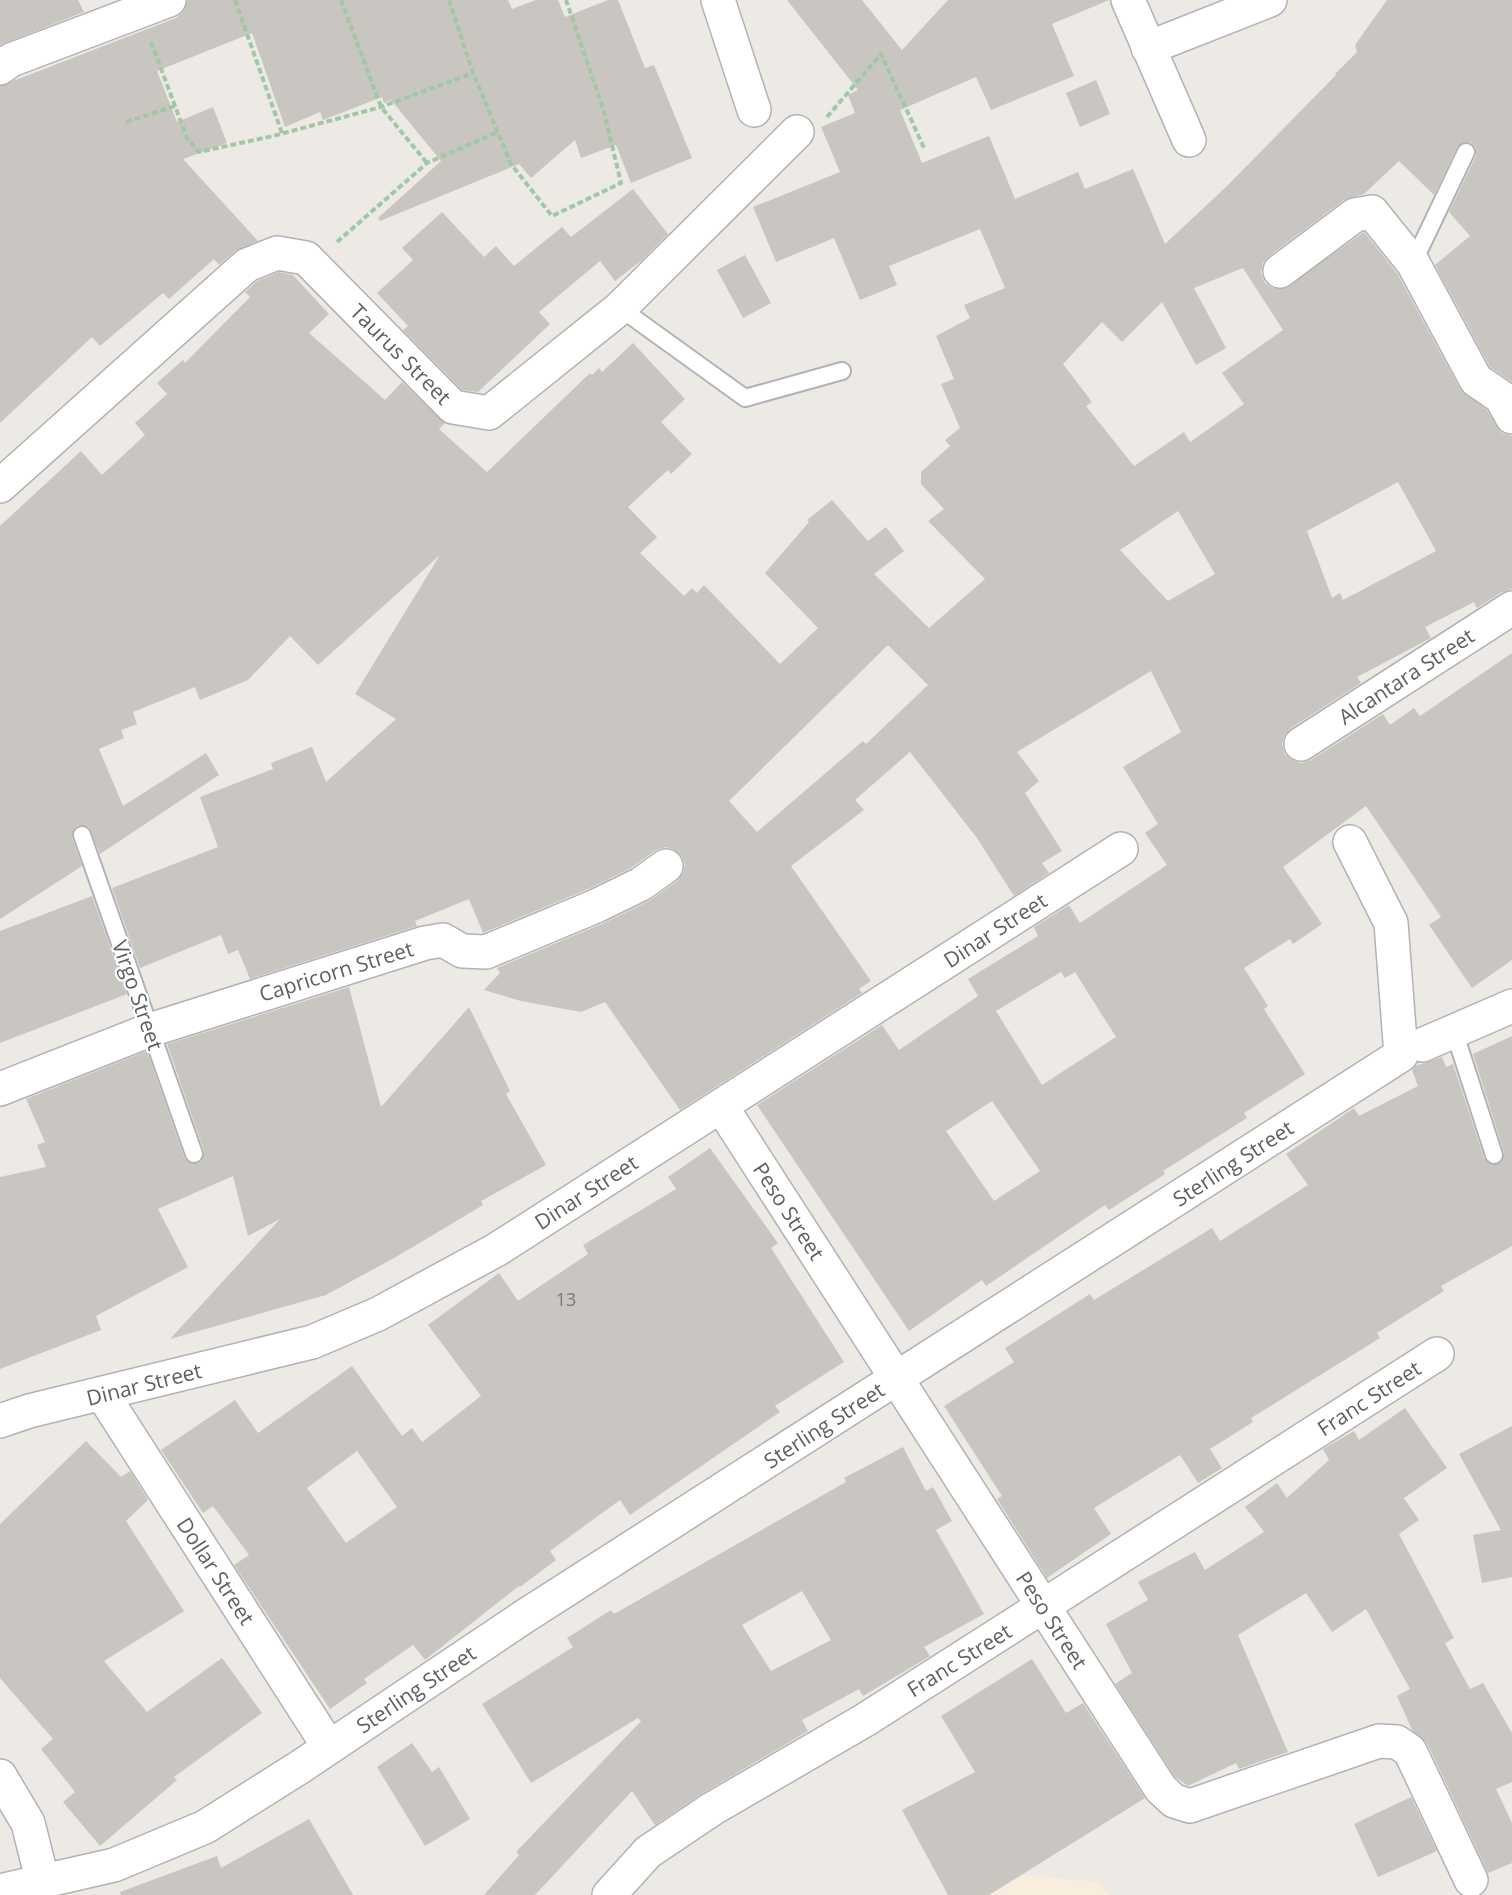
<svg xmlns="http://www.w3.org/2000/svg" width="1512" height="1895" font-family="'Open Sans',sans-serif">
<rect width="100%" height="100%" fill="#edeae5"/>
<polygon fill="#f9eedd" points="933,1867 1099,1882 1108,1895 959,1895"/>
<g fill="#c9c5c1" fill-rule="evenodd">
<polygon points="0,0 78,0 84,12 0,45"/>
<polygon points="187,0 508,0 512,9 536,0 558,0 565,17 608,0 618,0 645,68 654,65 692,158 631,183 616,145 581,158 575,140 531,178 519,164 380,221 378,218 441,161 391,100 384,103 382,97 323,120 320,112 285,127 252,33 157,71 177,122 213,107 227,143 183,159 258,241 235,251 219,265 214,259 169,299 163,293 100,346 92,337 0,423 0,86 176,18 184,11"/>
<path d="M787,0H862L902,50L948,0H1109L1052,24L1074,76L991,110L976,77L900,110L922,163L989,136L1015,199L1078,172L1085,189L1133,169L1165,244L1227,186L1336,75L1335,74L1357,52L1355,45L1387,0H1512V382L1490,367L1435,265L1470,236L1449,212L1476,156L1475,147L1470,142H1465L1457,147L1434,195L1399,161L1364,194L1344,200L1269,256L1263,263L1261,273L1265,283L1273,288L1283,289L1364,232L1397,273L1460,389L1487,410L1502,433L1512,436V589L1502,592L1477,608L1474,602L1425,627L1431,638L1357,677L1361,683L1291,728L1285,735L1282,744L1285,754L1292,760L1301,763L1311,760L1383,714L1390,725L1414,708L1420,716L1512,653V960L1472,988L1429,925L1441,917L1366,806L1283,867L1322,924L1293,944L1290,939L1244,968L1268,1006L1264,1009L1305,1074L1244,1113L1247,1118L1163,1171L1165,1174L1109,1210L1105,1205L986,1286L982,1280L909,1331L757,1105L882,1025L899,1050L978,996L968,979L1038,936L1034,927L1069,905L1080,923L1167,865L1145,833L1158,824L1123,767L1181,732L1151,671L1017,752L1039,781L1025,793L1062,851L1042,863L1049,873L1014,896L977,838L910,752L855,800L864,810L791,866L871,981L859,989L862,993L680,1110L605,1002L581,1012L521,1001L484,990L500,973L497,968L604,923L649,901L677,881L683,873L685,864L681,855L673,849L665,847L656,850L631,868L588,889L483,933L469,899L415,921L417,926L250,979L238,950L228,954L221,935L140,968L112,888L218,847L200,797L273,769L271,763L312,747L326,782L396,719L355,694L440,555L318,665L290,636L248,680L200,700L195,687L133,712L137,724L121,730L124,738L99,749L123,806L206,753L219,775L100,854L89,827L78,825L74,829L72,838L82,866L0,919V526L81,451L102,475L145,435L135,423L167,394L157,383L183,360L185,363L250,297L245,292L257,281L279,272L293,275L329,314L309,333L385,400L402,382L445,423L439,429L487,472L590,373L592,375L599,368L602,372L633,343L685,399L661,422L692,454L671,474L668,470L628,507L657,537L640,553L684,596L692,588L697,593L704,585L780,664L818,628L765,573L809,522L807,520L832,500L868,541L886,527L904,551L874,574L929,628L985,579L928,521L944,509L921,484V472L950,446L945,440L960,428L941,384L954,379L936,336L970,318L964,305L1005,288L980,229L889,266L897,285L860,300L834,238L776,262L753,207L840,172L821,127L855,113L848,95L858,90ZM1243,268L1283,330L1222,373L1244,404L1190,442L1184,432L1134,466L1086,406L1092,402L1063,364L1102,322L1122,342L1162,302L1196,365L1226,348L1194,288ZM1398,482L1436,551L1343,600L1340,593L1332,598L1307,531ZM1178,511L1215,574L1168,601L1120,550ZM888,645L928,685L866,744L863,741L757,832L729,801ZM1061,972L1065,978L1075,972L1116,1037L1042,1085L996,1011ZM992,1101L1040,1171L994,1201L946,1131Z"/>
<polygon points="1096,80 1110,114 1080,127 1066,93"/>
<polygon points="633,189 668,234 642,260 615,281 600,261 539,312 550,324 478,392 462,390 403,330 408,326 377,293 413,260 402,248 442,212 484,257 496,246 514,266 562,227 571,237"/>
<polygon points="745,255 771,303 743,318 717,270"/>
<polygon points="92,896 127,994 0,1043 0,931"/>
<polygon points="349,987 381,1107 469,1007 510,1091 506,1094 546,1165 481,1201 483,1205 396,1257 326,1295 170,1339 280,1219 248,1236 233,1176 158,1209 188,1267 96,1316 101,1330 0,1369 0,1177 46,1167 37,1145 45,1142 26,1099 147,1051 184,1157 188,1162 197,1164 202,1160 204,1151 167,1044"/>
<polygon points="1512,1036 1512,1246 1441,1286 1444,1291 1377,1333 1380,1338 1251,1418 1253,1422 1210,1449 1222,1468 1198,1483 1180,1455 1094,1508 1111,1534 1047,1578 997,1499 1002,1496 944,1406 1014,1362 1005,1348 1090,1294 1094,1300 1212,1228 1220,1241 1308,1185 1286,1154 1354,1108 1359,1116 1418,1086 1412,1070 1415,1066 1442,1057 1446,1067 1453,1064 1484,1158 1491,1165 1501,1162 1504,1152 1473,1054"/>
<path d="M710,1148L778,1243L771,1248L844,1362L775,1406L780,1412L630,1515L620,1500L550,1551L556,1560L520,1587L519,1586L425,1660L413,1645L364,1679L367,1683L330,1709L234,1565L249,1555L213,1506L203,1513L161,1450L235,1400L258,1433L352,1366L402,1436L412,1428L422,1442L481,1396L428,1325L499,1273L518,1301L588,1254L583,1245L676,1189L668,1177ZM357,1451L397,1507L346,1543L307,1488Z"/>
<polygon points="1405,1408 1447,1468 1404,1498 1419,1520 1399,1534 1454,1638 1445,1643 1470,1689 1483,1683 1512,1733 1512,1782 1496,1789 1512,1823 1512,1863 1488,1873 1427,1743 1412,1730 1397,1696 1410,1689 1366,1609 1332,1632 1306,1593 1238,1635 1288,1752 1239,1769 1236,1763 1188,1786 1175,1777 1115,1684 1132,1673 1106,1624 1148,1600 1138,1582 1195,1552 1205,1570 1264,1532 1245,1507 1277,1483 1287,1498 1329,1460 1323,1449 1354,1431 1359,1440"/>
<polygon points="1512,1426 1512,1577 1482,1583 1473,1535 1501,1530 1459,1454"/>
<polygon points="86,1441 121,1477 130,1471 148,1500 126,1521 184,1611 104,1661 147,1712 222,1658 262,1713 174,1777 177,1780 100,1846 63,1802 75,1792 41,1749 53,1739 0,1678 0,1524"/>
<path d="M903,1447L926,1491L933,1487L952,1521L936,1530L984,1614L924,1647L930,1656L863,1696L859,1689L802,1720L808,1731L703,1793L655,1825L632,1791L535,1895H484L519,1855L516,1852L641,1721L638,1718L531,1783L482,1704L573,1647L567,1638L611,1610L614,1614L846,1482L844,1478ZM802,1591L831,1640L771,1671L742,1625Z"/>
<polygon points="1032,1659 1066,1713 1083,1703 1145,1798 989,1895 948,1895 902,1810 975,1772 941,1716"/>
<polygon points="412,1743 432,1772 439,1767 470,1819 425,1846 377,1767"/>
<polygon points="1411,1797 1437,1851 1378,1877 1354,1824"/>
<polygon points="309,1819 353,1895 121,1895 120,1892 217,1856 221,1868"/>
</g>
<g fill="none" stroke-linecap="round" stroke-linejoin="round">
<defs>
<g id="service">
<polyline points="1413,263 1466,152"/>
<polyline points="620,308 745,398 842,371"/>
<polyline points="82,835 194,1154"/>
<polyline points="1454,1031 1494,1155"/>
</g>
<g id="minor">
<polyline points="718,0 754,110"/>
<polyline points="1128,0 1189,140"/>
<polyline points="1148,48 1270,0"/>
<polyline points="0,68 11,60 169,0"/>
<polyline points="1280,271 1355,215 1372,212 1413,263 1476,380 1501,397 1512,417"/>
<polyline points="0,486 247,265 277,253 306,258 453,407 489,413 620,308 797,132"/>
<polyline points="1301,744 1512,608"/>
<polyline points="1422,1045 1512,1006"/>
<polyline points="0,1089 150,1030 425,943 443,940 462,951 486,952 596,906 641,884 666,866"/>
<polyline points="721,1106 1161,1789 1174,1801 1190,1806 1379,1741 1397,1742 1410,1751 1471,1880"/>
<polyline points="103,1395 329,1747"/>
<polyline points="0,1421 29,1411 312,1342 378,1314 496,1250 1121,849"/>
<polyline points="0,1776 28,1823 43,1883"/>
<polyline points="0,1891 114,1865 205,1827 300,1767 525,1616 1401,1055 1391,923 1350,842"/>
<polyline points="609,1895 648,1852 712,1809 865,1720 1437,1354"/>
</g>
</defs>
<use href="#service" stroke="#b0b3b5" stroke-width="20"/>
<use href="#minor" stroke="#b0b3b5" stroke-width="36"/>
<g stroke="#a1c7a5" stroke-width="4" stroke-dasharray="6 3" stroke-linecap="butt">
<polyline points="235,0 282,133"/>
<polyline points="341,0 381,107 427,163"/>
<polyline points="449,0 473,73 511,164 552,216 621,183 603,108 566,0"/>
<polyline points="151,42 187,138 199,152 273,136 381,107 473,73"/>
<polyline points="827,117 881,54 925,150"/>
<polyline points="126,122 175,106"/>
<polyline points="337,242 427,163 498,132"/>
</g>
<use href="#service" stroke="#fff" stroke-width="16"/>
<use href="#minor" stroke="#fff" stroke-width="33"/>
</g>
<g text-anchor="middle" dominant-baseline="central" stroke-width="4.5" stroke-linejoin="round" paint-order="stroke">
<g font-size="18" fill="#787a7a">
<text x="566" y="1299">13</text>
</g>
<g font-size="21" fill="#5d6163" stroke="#fff">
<text transform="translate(401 354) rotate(45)">Taurus Street</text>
<text transform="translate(1406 676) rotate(-33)">Alcantara Street</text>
<text transform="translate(995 930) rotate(-33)">Dinar Street</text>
<text transform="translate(336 971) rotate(-17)">Capricorn Street</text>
<text transform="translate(138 995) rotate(71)">Virgo Street</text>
<text transform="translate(1233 1163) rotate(-33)">Sterling Street</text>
<text transform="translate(586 1192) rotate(-33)">Dinar Street</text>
<text transform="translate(789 1211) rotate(57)">Peso Street</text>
<text transform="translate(144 1384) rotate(-14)">Dinar Street</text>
<text transform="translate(1369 1398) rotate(-33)">Franc Street</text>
<text transform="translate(824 1425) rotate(-33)">Sterling Street</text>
<text transform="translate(216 1571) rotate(57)">Dollar Street</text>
<text transform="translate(1052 1620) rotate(57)">Peso Street</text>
<text transform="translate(959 1660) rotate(-32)">Franc Street</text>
<text transform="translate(416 1689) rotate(-34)">Sterling Street</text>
</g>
</g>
</svg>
